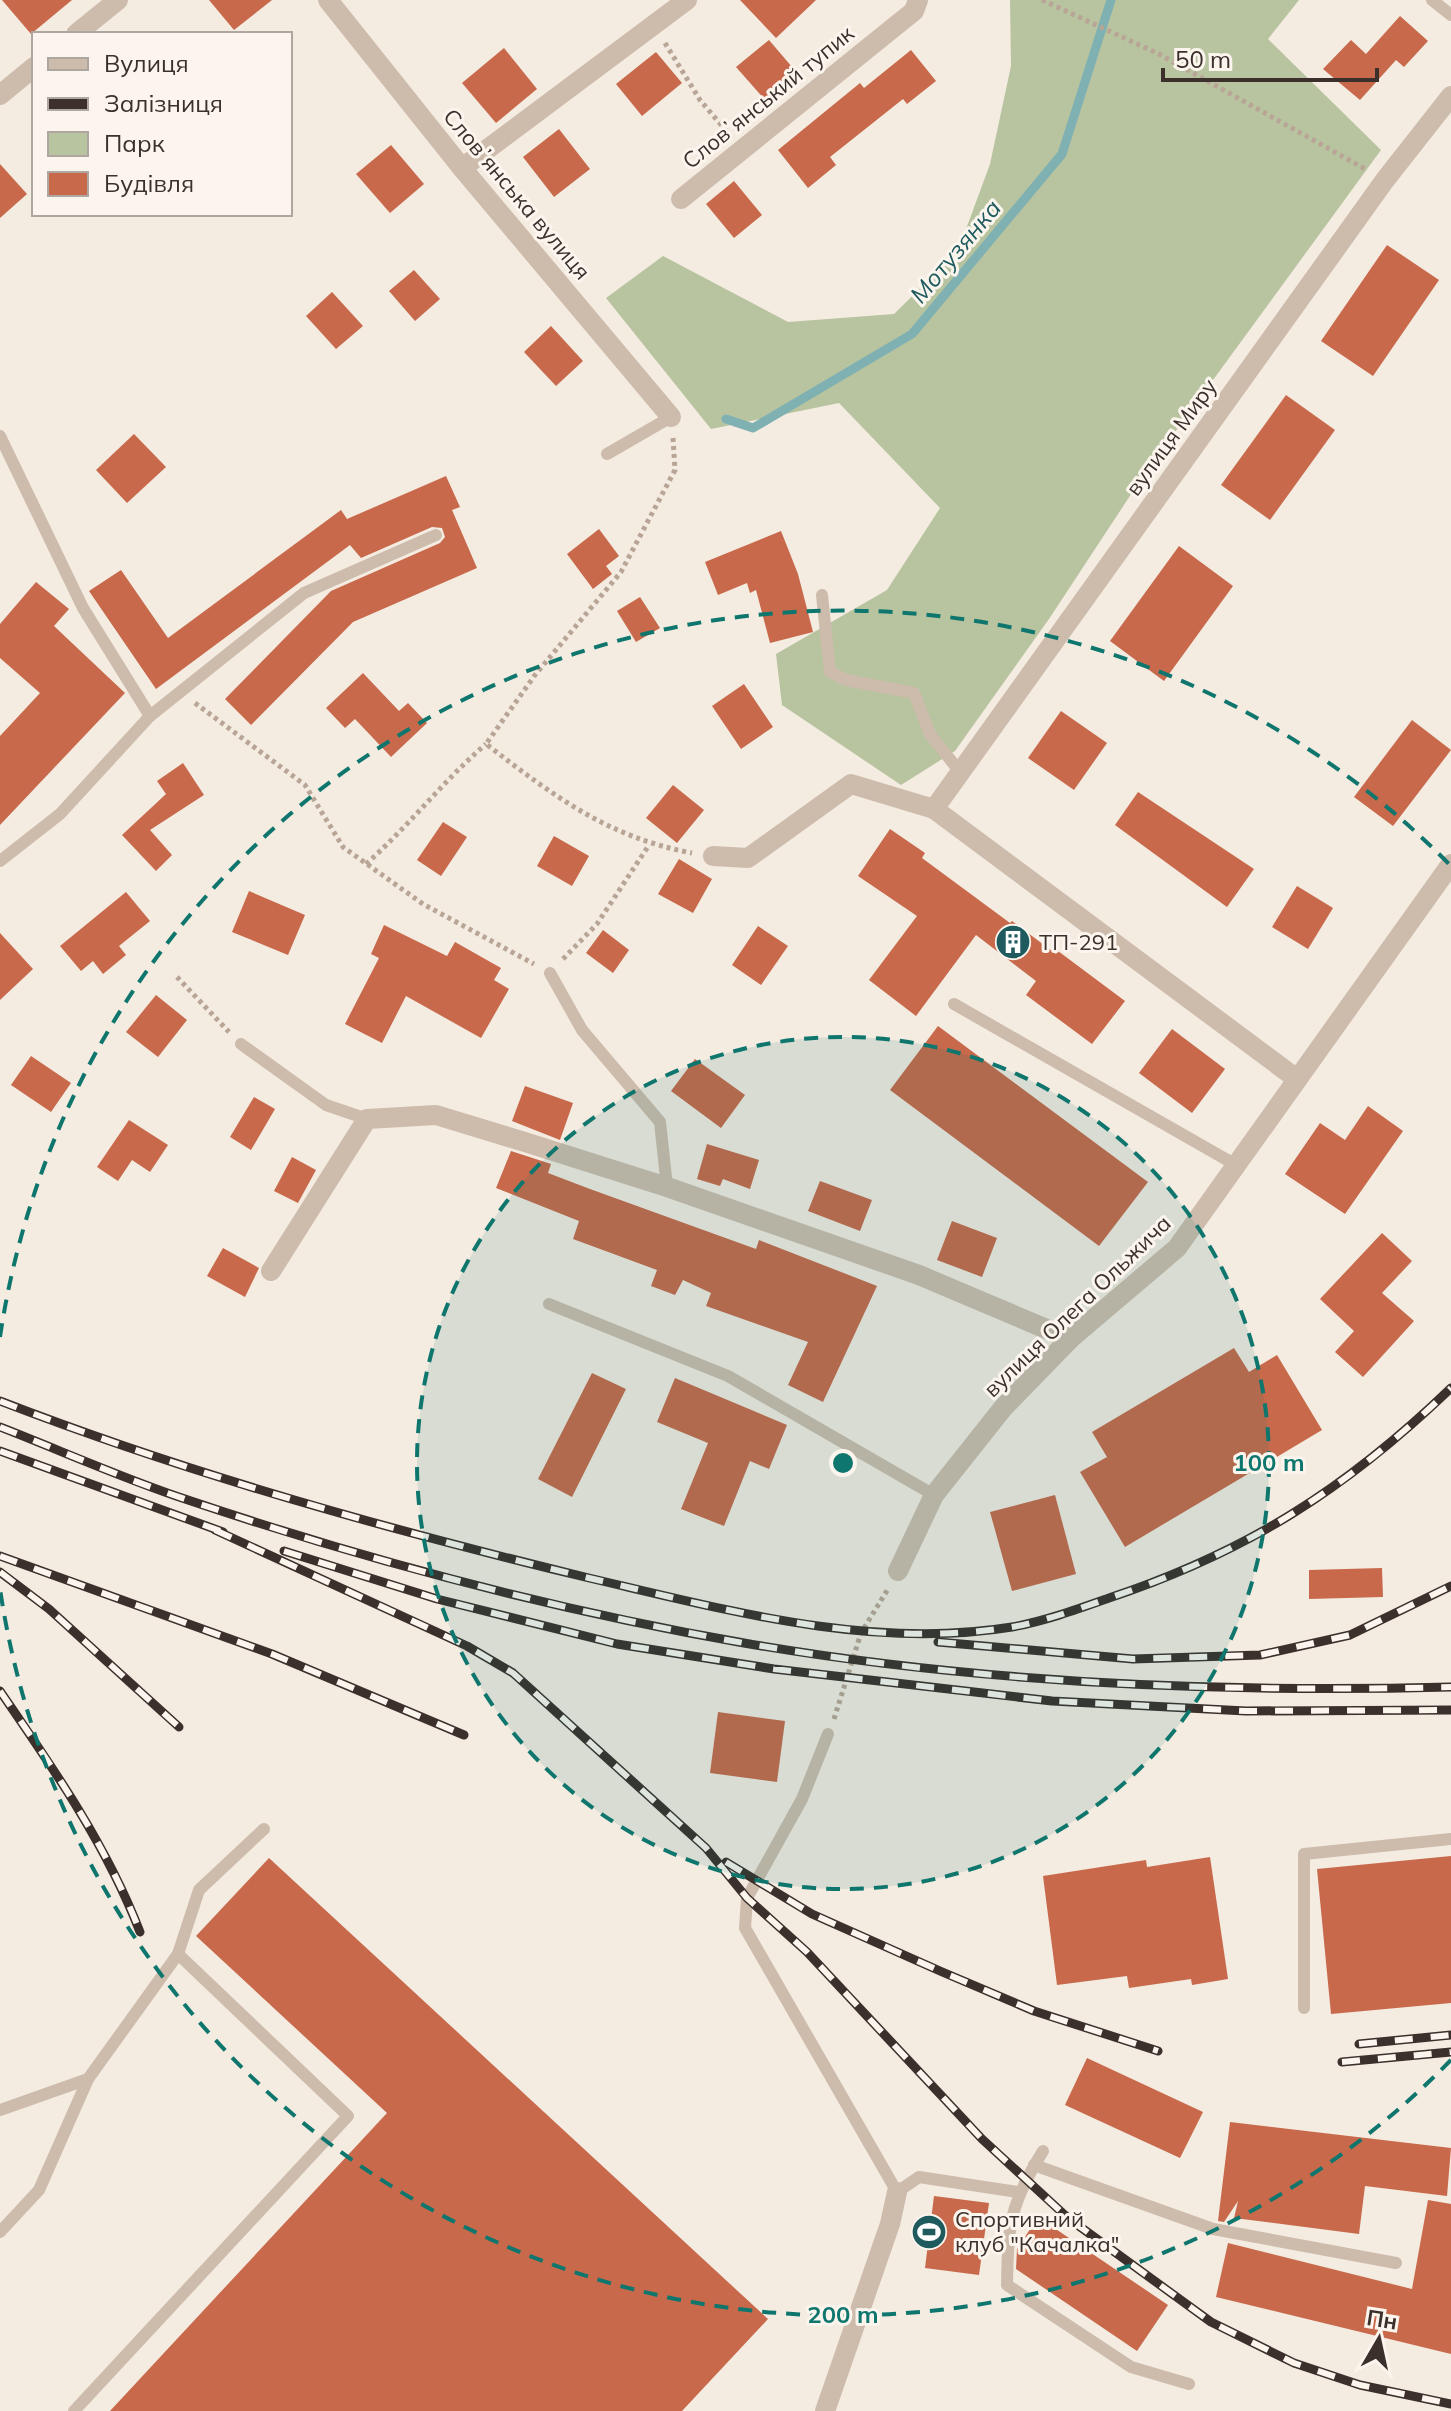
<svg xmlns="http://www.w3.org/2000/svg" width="1451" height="2411" font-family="Mulish,sans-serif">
<rect width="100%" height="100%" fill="#f4ebe1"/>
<polygon fill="#b8c4a0" points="1010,0 1299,0 1268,39 1381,150 1145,473 1049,619 955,751 901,785 782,705 776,654 887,590 940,508 839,403 711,429 606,298 663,256 788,322 894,314 958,251 990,164 1011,66"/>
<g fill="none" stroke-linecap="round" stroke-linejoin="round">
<polyline stroke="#7fb0b2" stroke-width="9" points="726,419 753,428 912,334 1062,154 1111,0"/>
</g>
<g fill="#c8694b">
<polygon points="2,0 72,0 31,34"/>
<polygon points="209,0 272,0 234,30"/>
<polygon points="740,0 816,0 776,38"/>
<polygon points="1400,16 1428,41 1404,67 1396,60 1360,100 1323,69 1351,40 1366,54"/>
<polygon points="769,40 798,74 766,101 736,67"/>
<polygon points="504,48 537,89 496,123 462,83"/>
<polygon points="911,50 936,81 907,104 903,99 830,157 836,165 808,188 778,150 860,83 864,88"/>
<polygon points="656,52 682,83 642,116 616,84"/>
<polygon points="559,129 590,169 554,197 523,157"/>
<polygon points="391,145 424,184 390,213 356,174"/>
<polygon points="0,164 27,194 0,218"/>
<polygon points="734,181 762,215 734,238 706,204"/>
<polygon points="1387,245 1439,280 1373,376 1321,341"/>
<polygon points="414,270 440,299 415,321 389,291"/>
<polygon points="332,292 363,326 336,349 306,316"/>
<polygon points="551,326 583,361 556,386 524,352"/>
<polygon points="1286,395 1335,430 1270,520 1221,485"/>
<polygon points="134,434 166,467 127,503 96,470"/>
<polygon points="446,476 460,507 452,510 477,568 353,622 251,725 225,699 331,591 440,543 445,537 442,528 432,527 361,558 350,545 156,689 89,591 121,570 168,638 341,510 347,519"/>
<polygon points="599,529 619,556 606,566 612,574 593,589 567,554"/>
<polygon points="781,531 798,574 813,632 770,643 756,590 750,593 747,583 718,595 705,562"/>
<polygon points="1179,546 1233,586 1164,681 1110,641"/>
<polygon points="36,582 69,609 54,626 125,693 0,825 0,736 40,693 0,658 0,624"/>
<polygon points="640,597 660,628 636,642 617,611"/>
<polygon points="363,673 399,711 408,703 427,723 391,757 355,719 345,728 326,708"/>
<polygon points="744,684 773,727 741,749 712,706"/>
<polygon points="1061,711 1107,743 1074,790 1028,758"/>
<polygon points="1412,720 1451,750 1393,826 1354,797"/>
<polygon points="183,763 204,795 150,830 172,855 156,871 122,835 166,794 157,781"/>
<polygon points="673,785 704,810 677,843 646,818"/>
<polygon points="1138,792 1254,869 1227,907 1115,825"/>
<polygon points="443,822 467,837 441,876 417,860"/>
<polygon points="890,829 925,853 922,858 1010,923 1012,921 1056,954 1058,951 1125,1001 1092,1044 1026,995 1036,981 976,935 916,1016 869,980 917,916 858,876"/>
<polygon points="554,836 589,856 572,886 537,866"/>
<polygon points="679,859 712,879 693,913 658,894"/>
<polygon points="1297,886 1333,908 1308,949 1272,927"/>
<polygon points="249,891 305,915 288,955 232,932"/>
<polygon points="126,892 150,921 119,946 126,955 103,974 93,961 81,971 60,946"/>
<polygon points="384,925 447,956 455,942 501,968 494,980 509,989 481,1038 406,996 382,1043 345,1024 379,958 371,954"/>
<polygon points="758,926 788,946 761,985 732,965"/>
<polygon points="603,930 629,950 613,973 586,953"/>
<polygon points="0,933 33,969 0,1000"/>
<polygon points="156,995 187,1020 158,1057 126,1032"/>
<polygon points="938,1026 1148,1182 1099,1246 890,1090"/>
<polygon points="1172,1029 1225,1069 1192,1113 1139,1073"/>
<polygon points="31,1056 71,1083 51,1112 11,1085"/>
<polygon points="695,1059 745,1095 721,1128 671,1091"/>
<polygon points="525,1086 573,1103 560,1140 512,1121"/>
<polygon points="254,1097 275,1109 251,1150 230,1137"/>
<polygon points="1368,1106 1403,1131 1345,1214 1285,1174 1320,1123 1345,1140"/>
<polygon points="129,1120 168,1145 150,1172 132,1160 118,1181 97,1167"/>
<polygon points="707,1144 759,1160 750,1189 723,1179 720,1186 697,1179"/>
<polygon points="511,1151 551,1164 548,1173 590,1189 756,1249 759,1240 877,1286 823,1402 788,1385 808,1342 706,1306 711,1293 683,1280 675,1295 651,1286 657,1270 573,1239 579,1221 496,1188"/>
<polygon points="292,1157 316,1170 298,1203 274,1191"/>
<polygon points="820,1181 872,1200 860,1231 808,1211"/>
<polygon points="952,1221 997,1238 982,1277 937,1260"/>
<polygon points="1382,1233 1412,1261 1382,1293 1414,1321 1363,1377 1335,1352 1354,1331 1320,1299"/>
<polygon points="223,1248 259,1268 245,1297 207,1276"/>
<polygon points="1234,1348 1249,1372 1277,1355 1322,1430 1125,1547 1080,1472 1107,1457 1092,1432"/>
<polygon points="592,1373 626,1389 572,1497 538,1479"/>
<polygon points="675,1378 787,1425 769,1469 750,1461 724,1526 681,1509 708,1443 657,1422"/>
<polygon points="1055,1495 1076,1574 1012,1591 990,1512"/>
<polygon points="1382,1568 1383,1597 1309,1599 1309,1570"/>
<polygon points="718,1712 785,1721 777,1782 710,1773"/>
<polygon points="1451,1856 1451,2003 1331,2014 1317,1869"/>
<polygon points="1210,1857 1228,1979 1192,1985 1191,1979 1129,1988 1127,1976 1057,1985 1043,1876 1146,1860 1147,1867"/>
<polygon points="269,1858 768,2319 682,2411 110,2411 387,2113 196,1936"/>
<polygon points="1087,2058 1203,2112 1180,2158 1065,2105"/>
<polygon points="1230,2122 1451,2148 1447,2196 1365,2186 1359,2234 1234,2218 1238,2201 1224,2222 1218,2221"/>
<polygon points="934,2196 989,2203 979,2275 925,2268"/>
<polygon points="1428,2200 1451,2204 1451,2354 1216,2297 1228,2243 1412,2289"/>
<polygon points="1038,2217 1168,2305 1137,2351 1016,2269 1017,2249"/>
</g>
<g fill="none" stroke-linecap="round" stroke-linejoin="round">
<g stroke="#b9a596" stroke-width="5" stroke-dasharray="4 4" stroke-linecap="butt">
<polyline points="1042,0 1159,54 1367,170"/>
<polyline points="665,43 700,100 728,133"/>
<path d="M673,438L675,470L621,572L535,675L486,744C554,796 607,837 692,853"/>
<polyline points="195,703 305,785 343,847 423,904 534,964"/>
<path d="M366,864C409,826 443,781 486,744"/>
<polyline points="563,959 597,924 649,845"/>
<polyline points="177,977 229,1032"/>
<polyline points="834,1719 861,1633 888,1589"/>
</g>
<g stroke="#cdbbac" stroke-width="12">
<polyline points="1432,0 1451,15"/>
<polyline points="0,436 83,608 150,716 304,593 436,535"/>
<polyline points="607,454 671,417"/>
<polyline points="822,595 830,672 846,680 914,693 930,734 960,772"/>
<polyline points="0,861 60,814 150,716"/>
<polyline points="550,973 582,1030 660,1122 667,1187"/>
<polyline points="954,1004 1236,1165"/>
<polyline points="241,1044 326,1105 367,1119"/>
<polyline points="549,1304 728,1376 934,1495"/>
<polyline points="828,1734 802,1799 747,1898 745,1928 897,2192 919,2177 1018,2192"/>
<polyline points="1304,2008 1304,1854 1451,1839"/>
<polyline points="0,2110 88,2079 178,1954 199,1890 264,1829"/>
<path d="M1043,2151C1010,2204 1008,2224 1007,2285L1131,2367L1189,2384"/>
<polyline points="1034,2165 1213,2229 1396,2263"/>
<polyline points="0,2232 39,2190 88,2079"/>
<polyline points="74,2411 348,2116 178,1954"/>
</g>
<g stroke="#cdbbac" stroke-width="20">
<polyline points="328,0 462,168 671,417"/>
<polyline points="76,34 118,0"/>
<polyline points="0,95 34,67"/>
<polyline points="462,168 687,0"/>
<polyline points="681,199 914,11 918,0"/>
<polyline points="934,809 1385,180 1451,96"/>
<polyline points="713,856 748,858 851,784 934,809 1297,1079"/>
<polyline points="271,1271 367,1119 436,1115 528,1143 667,1187 919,1275 1070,1339"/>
<polyline points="898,1571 934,1495 1003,1408 1070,1339 1177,1248 1451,864"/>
<polyline points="825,2411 890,2224 897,2192"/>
</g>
<defs>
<g id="rail">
<path d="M0,1401C192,1475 390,1530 589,1578C727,1610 870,1650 1012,1627C1045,1621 1078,1609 1109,1598C1247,1552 1346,1489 1451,1388"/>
<path d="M0,1427C62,1451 124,1479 188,1500C369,1561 556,1610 744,1643C976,1683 1216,1693 1451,1687"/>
<polyline points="0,1451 223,1532"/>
<polyline points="215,1530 467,1646 513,1673 706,1848 747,1898 807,1952 982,2139 1068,2218 1211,2322 1294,2363 1360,2385 1451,2404"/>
<polyline points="284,1551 437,1599 617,1644 774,1669 1052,1701 1246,1711 1451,1710"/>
<polyline points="0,1556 272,1654 464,1735"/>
<polyline points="0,1572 49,1609 179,1727"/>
<polyline points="938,1642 1133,1659 1260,1655 1350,1635 1451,1586"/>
<path d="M0,1691C53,1768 106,1844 140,1932"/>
<polyline points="726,1862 812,1914 940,1971 1034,2011 1158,2051"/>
<polyline points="1359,2044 1451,2035"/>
<polyline points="1342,2062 1451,2052"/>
</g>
</defs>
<use href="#rail" stroke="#3b302b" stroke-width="9"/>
<use href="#rail" stroke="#fbf5ee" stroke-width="6" stroke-dasharray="18" stroke-linecap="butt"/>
</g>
<circle cx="843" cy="1463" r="426" fill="#0f766e" fill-opacity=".12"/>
<g fill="none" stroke="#0f766e" stroke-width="4" stroke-dasharray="14 10">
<circle cx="843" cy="1463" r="426"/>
<path d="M1451 2060A852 852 0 0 1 0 1589M0 1337A852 852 0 0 1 1451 866"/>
</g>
<defs>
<symbol id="building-disc" viewBox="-11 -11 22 22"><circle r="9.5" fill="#1f5a5e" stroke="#fbf5ee"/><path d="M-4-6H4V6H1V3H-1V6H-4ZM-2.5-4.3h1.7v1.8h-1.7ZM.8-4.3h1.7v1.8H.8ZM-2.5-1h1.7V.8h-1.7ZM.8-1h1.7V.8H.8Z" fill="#fff"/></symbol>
<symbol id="stadium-disc" viewBox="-11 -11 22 22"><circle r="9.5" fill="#1f5a5e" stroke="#fbf5ee"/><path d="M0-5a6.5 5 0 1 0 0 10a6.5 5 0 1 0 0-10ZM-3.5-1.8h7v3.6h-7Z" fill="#fff"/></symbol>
</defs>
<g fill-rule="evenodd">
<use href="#building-disc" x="993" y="922" width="40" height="40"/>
<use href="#stadium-disc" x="909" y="2212" width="40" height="40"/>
</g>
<g text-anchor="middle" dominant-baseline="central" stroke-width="6" stroke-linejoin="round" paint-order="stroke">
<g font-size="22" fill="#3b302b" stroke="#fbf5ee">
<text transform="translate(768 97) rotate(-39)">Словʼянський тупик</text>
<text transform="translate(517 194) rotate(50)">Словʼянська вулиця</text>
<text transform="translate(1171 437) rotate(-54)">вулиця Миру</text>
<text transform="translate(1077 1306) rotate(-44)">вулиця Олега Ольжича</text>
</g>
<g font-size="22" fill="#3b302b" stroke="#fbf5ee" text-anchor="start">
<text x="1039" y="942">ТП-291</text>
<text x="955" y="2219">Спортивний<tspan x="955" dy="25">клуб "Качалка"</tspan></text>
</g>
<g font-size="24" font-style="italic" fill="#1f5a5e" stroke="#fbf5ee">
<text transform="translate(955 251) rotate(-50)">Мотузянка</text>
</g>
</g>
<circle cx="843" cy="1463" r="12" fill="#0f766e" stroke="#fbf5ee" stroke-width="4"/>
<g font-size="24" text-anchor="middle" font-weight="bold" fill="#0f766e" stroke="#fbf5ee" stroke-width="6" stroke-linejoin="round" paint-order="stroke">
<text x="1269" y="1471">100 m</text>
<text x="843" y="2323">200 m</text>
</g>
<rect x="32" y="32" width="260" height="184" fill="#fbf5ee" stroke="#aea6a0" stroke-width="2"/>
<rect x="48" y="58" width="40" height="12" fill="#cdbbac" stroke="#aea6a0" stroke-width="2"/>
<text x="104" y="72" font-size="24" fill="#3b302b">Вулиця</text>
<rect x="48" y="98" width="40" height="12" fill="#3b302b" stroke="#aea6a0" stroke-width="2"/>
<text x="104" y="112" font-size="24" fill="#3b302b">Залізниця</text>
<rect x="48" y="132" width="40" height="24" fill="#b8c4a0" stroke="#aea6a0" stroke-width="2"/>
<text x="104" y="152" font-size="24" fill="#3b302b">Парк</text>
<rect x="48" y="172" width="40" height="24" fill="#c8694b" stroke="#aea6a0" stroke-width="2"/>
<text x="104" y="192" font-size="24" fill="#3b302b">Будівля</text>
<g transform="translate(1379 2339) rotate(9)" stroke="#fbf5ee" stroke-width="6" paint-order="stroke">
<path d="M0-6L14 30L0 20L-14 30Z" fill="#3b302b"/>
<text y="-12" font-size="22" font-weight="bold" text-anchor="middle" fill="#3b302b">Пн</text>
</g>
<path d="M1163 68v12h214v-12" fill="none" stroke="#3b302b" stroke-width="4"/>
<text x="1175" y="68" font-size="24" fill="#3b302b" stroke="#fbf5ee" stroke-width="6" paint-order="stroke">50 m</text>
</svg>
